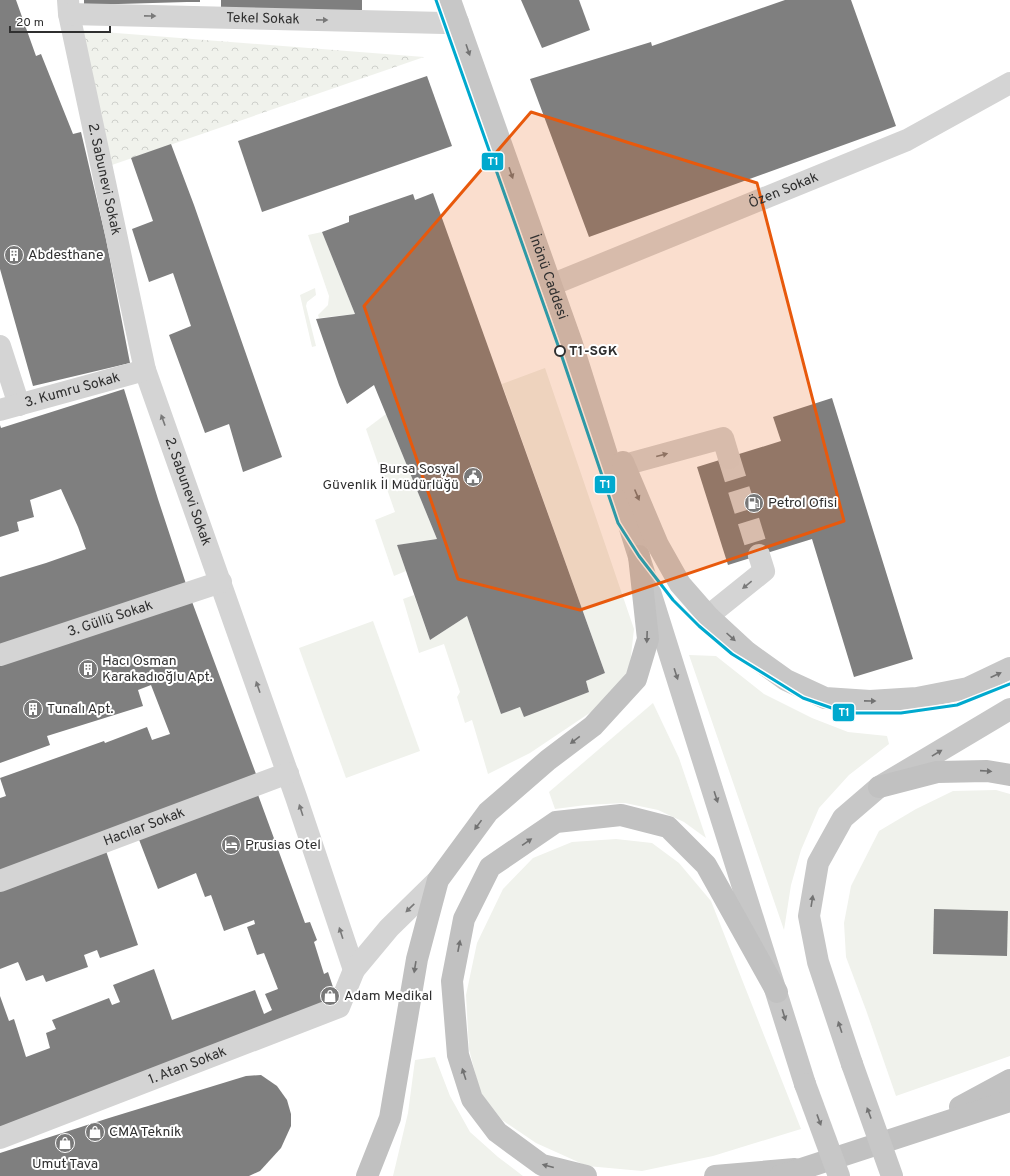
<svg xmlns="http://www.w3.org/2000/svg" width="1010" height="1176" font-family="Overpass,sans-serif">
<defs>
<pattern id="forest-crowns" width="20" height="18" patternUnits="userSpaceOnUse"><rect width="20" height="18" fill="#f0f2ec"/><path d="M2 6a3 3 0 1 1 6 0M12 15a3 3 0 1 1 6 0" fill="none" stroke="#ced0cb"/></pattern>
</defs>
<rect width="100%" height="100%" fill="#fff"/>
<g fill="#f0f2ec">
<polygon points="322,232 355,314 319,318 318,315 328,305 329,296 308,235"/>
<polygon points="315,288 316,295 307,302 306,306 316,346 312,347 300,295"/>
<polygon points="545,368 634,629 629,673 603,704 530,753 488,774 472,720 465,723 457,697 460,692 444,644 419,653 403,599 414,595 430,640 467,616 501,714 520,707 578,696 589,692 586,681 605,673 502,384"/>
<polygon points="386,414 437,539 397,545 406,571 394,576 375,520 395,512 366,429"/>
<polygon points="373,621 420,751 346,778 299,648"/>
<polygon points="689,655 716,656 764,694 812,718 848,732 887,736 889,744 849,775 819,808 801,850 791,885 784,930"/>
<polygon points="653,703 679,758 706,838 684,822 658,810 625,803 586,805 555,809 549,792"/>
<polygon points="996,790 1010,794 1010,1056 896,1096 866,1010 846,957 844,923 851,886 879,831 916,809 953,791"/>
<polygon points="616,839 652,843 679,863 711,901 801,1129 713,1156 642,1171 587,1166 536,1143 502,1120 480,1092 469,1049 466,995 477,943 503,889 533,858 572,842"/>
<polygon points="435,1057 450,1096 470,1132 498,1157 523,1176 393,1176 408,1113 415,1060"/>
</g>
<polygon fill="url(#forest-crowns)" points="78,30 424,57 109,166"/>
<g fill="#7f7f7f">
<polygon points="0,0 16,0 36,56 41,54 73,134 81,132 106,239 130,363 33,386 0,269"/>
<polygon points="84,0 200,0 200,2 187,2 84,5"/>
<polygon points="221,0 362,0 362,10 221,11"/>
<polygon points="521,0 579,0 590,30 542,48"/>
<polygon points="785,0 851,0 896,126 589,237 530,79 651,42 652,46"/>
<polygon points="427,76 452,146 262,212 238,141"/>
<polygon points="171,144 194,205 282,457 243,472 229,424 205,433 169,335 191,326 173,273 149,282 132,229 153,221 131,158"/>
<polygon points="433,193 605,673 586,681 589,692 524,717 520,707 501,714 467,616 430,640 397,545 437,539 374,385 347,404 339,385 316,319 355,314 322,232 349,222 349,216 413,194 415,200"/>
<polygon points="124,389 158,499 188,590 0,647 0,577 46,563 86,549 78,527 61,489 30,500 34,517 17,522 19,531 0,537 0,425 1,428"/>
<polygon points="832,398 913,659 854,677 812,539 728,565 697,467 781,441 773,417"/>
<polygon points="191,599 256,774 0,873 0,798 6,796 0,778 104,741 105,743 147,727 152,740 170,734 151,685 138,690 143,706 47,736 50,745 0,763 0,663"/>
<polygon points="257,792 305,923 310,922 317,940 314,942 324,974 328,972 337,999 0,1127 0,996 9,1021 14,1019 26,1057 50,1048 46,1033 56,1029 52,1020 109,998 112,1005 120,1002 113,985 154,969 172,1020 255,990 264,1014 272,1010 265,994 278,989 264,953 257,955 247,927 255,924 254,920 224,931 211,895 205,897 196,873 158,889 138,837"/>
<polygon points="106,851 138,945 100,958 97,950 84,955 88,967 46,982 43,975 26,981 18,962 0,969 0,888"/>
<polygon points="934,909 1008,911 1007,956 933,954"/>
<polygon points="261,1075 277,1086 287,1100 291,1114 291,1126 281,1148 260,1171 249,1176 0,1176 0,1153 109,1118 246,1076"/>
</g>
<g fill="none" stroke-linecap="round" stroke-linejoin="round">
<polyline stroke="#d5d5d5" stroke-width="22" stroke-dasharray="22 11" stroke-linecap="butt" points="729,458 759,555"/>
<g stroke="#d4d4d4" stroke-width="22">
<path id="s1" d="M68,0L69,14L145,370L296,797L354,970"/>
<path id="s2" d="M69,14L444,23L458,22"/>
<path id="s3" d="M551,285L907,140L1010,83"/>
<polyline points="0,346 19,405"/>
<path id="s4" d="M0,410L145,370"/>
<polyline points="624,465 723,438 729,458"/>
<polyline points="708,616 764,571 759,555"/>
<path id="s5" d="M0,655L221,582"/>
<path id="s6" d="M0,881L288,773"/>
<path id="s7" d="M0,1138L339,1007L354,970L389,928L438,880"/>
</g>
<g stroke="#c7c7c7" stroke-width="22">
<path id="s8" d="M450,0L572,344L805,1084"/>
<polyline points="623,462 658,545 680,584 708,616 747,652 786,680 825,698 870,701 917,698 968,688 1010,668"/>
<polyline points="852,1064 818,962 809,916 818,863 843,818 879,787 1010,709"/>
</g>
<g stroke="#c1c1c1" stroke-width="22">
<polyline points="879,787 937,772 987,771 1010,775"/>
<polyline points="960,1107 1010,1080"/>
<polyline points="367,1176 390,1118 417,959 438,880 488,812 548,760 593,726 636,679 648,639 639,556"/>
<polyline points="586,1176 542,1165 497,1132 472,1099 458,1055 452,981 464,919 490,867 556,822 621,815 668,827 706,865 777,992"/>
<polyline points="715,1176 795,1169"/>
<polyline points="780,1176 1010,1101"/>
</g>
<g stroke="#c7c7c7" stroke-width="22">
<polyline points="852,1064 892,1176"/>
<polyline points="805,1084 839,1176"/>
</g>
<defs>
<polyline id="tram-1" points="436,0 560,351 618,523 639,556 673,600 699,626 732,654 803,698 846,713 901,713 957,705 1010,684"/>
</defs>
<use href="#tram-1" stroke="#fff" stroke-width="6"/>
<use href="#tram-1" stroke="#00a9ce" stroke-width="3"/>
</g>
<defs><path id="oneway-solid" d="M-6-.8H1V-3.2L6.5 0L1 3.2V.8H-6Z"/></defs>
<g fill="#797979">
<use href="#oneway-solid" transform="translate(150 16) rotate(1)"/>
<use href="#oneway-solid" transform="translate(322 20) rotate(1)"/>
<use href="#oneway-solid" transform="translate(163 420) rotate(-110)"/>
<use href="#oneway-solid" transform="translate(662 455) rotate(-15)"/>
<use href="#oneway-solid" transform="translate(747 585) rotate(141)"/>
<use href="#oneway-solid" transform="translate(258 687) rotate(-109)"/>
<use href="#oneway-solid" transform="translate(301 810) rotate(-108)"/>
<use href="#oneway-solid" transform="translate(410 908) rotate(136)"/>
<use href="#oneway-solid" transform="translate(341 933) rotate(-108)"/>
</g>
<g fill="#737373">
<use href="#oneway-solid" transform="translate(468 50) rotate(71)"/>
<use href="#oneway-solid" transform="translate(511 173) rotate(71)"/>
<use href="#oneway-solid" transform="translate(637 495) rotate(67)"/>
<use href="#oneway-solid" transform="translate(731 637) rotate(42)"/>
<use href="#oneway-solid" transform="translate(676 674) rotate(72)"/>
<use href="#oneway-solid" transform="translate(996 675) rotate(-25)"/>
<use href="#oneway-solid" transform="translate(870 701) rotate(1)"/>
<use href="#oneway-solid" transform="translate(937 753) rotate(-31)"/>
<use href="#oneway-solid" transform="translate(716 797) rotate(72)"/>
<use href="#oneway-solid" transform="translate(812 901) rotate(-81)"/>
<use href="#oneway-solid" transform="translate(784 1015) rotate(73)"/>
<use href="#oneway-solid" transform="translate(840 1027) rotate(-108)"/>
<use href="#oneway-solid" transform="translate(869 1113) rotate(-110)"/>
<use href="#oneway-solid" transform="translate(819 1120) rotate(70)"/>
</g>
<g fill="#717171">
<use href="#oneway-solid" transform="translate(647 637) rotate(92)"/>
<use href="#oneway-solid" transform="translate(575 740) rotate(143)"/>
<use href="#oneway-solid" transform="translate(986 771) rotate(4)"/>
<use href="#oneway-solid" transform="translate(478 825) rotate(126)"/>
<use href="#oneway-solid" transform="translate(527 842) rotate(-35)"/>
<use href="#oneway-solid" transform="translate(459 946) rotate(-79)"/>
<use href="#oneway-solid" transform="translate(415 967) rotate(99)"/>
<use href="#oneway-solid" transform="translate(464 1074) rotate(-108)"/>
<use href="#oneway-solid" transform="translate(548 1166) rotate(-165)"/>
</g>
<path fill="#e8590c" fill-opacity="0.2" stroke="#e8590c" stroke-width="3" stroke-linejoin="round" d="M531,112L757,183L844,521L580,610L458,579L364,306Z"/>
<defs>
<symbol id="building-disc" viewBox="-11 -11 22 22"><circle r="9.5" fill="#787878" stroke="#fff"/><path d="M-4-6H4V6H1V3H-1V6H-4ZM-2.5-4.3h1.7v1.8h-1.7ZM.8-4.3h1.7v1.8H.8ZM-2.5-1h1.7V.8h-1.7ZM.8-1h1.7V.8H.8Z" fill="#fff"/></symbol>
<symbol id="civic-disc" viewBox="-11 -11 22 22"><circle r="9.5" fill="#787878" stroke="#fff"/><path d="M-.6-6.5H3V-4.5H.6V-3L4-1V1h2V6H-6V1h2V-1L-.6-3ZM-1.2 2.5V6h2.4V2.5Z" fill="#fff"/></symbol>
<symbol id="fuel-disc" viewBox="-11 -11 22 22"><circle r="9.5" fill="#787878" stroke="#fff"/><path d="M-5.5-6h7V0h2V4h1.3V-2.5L3-4.5l.8-.8L6-3V5H2.5V1h-1V6h-7ZM-4.2-4.7v3.2H.2V-4.7Z" fill="#fff"/></symbol>
<symbol id="hotel-disc" viewBox="-11 -11 22 22"><circle r="9.5" fill="#787878" stroke="#fff"/><path d="M-6-4.5h1.5V1H6V5H4.5V3h-9V5H-6ZM-4 0a1.8 1.8 0 1 1 3.6 0ZM.5 0V-2.5h3Q6-2.5 6 0Z" fill="#fff"/></symbol>
<symbol id="shop-disc" viewBox="-11 -11 22 22"><circle r="9.5" fill="#787878" stroke="#fff"/><path d="M-5-2.5h2.3a2.7 3.5 0 0 1 5.4 0H5L5.5 6h-11ZM-1.5-2.5h3a1.5 2.3 0 0 0-3 0Z" fill="#fff"/></symbol>
</defs>
<g fill-rule="evenodd">
<use href="#building-disc" x="3" y="244" width="22" height="22"/>
<use href="#civic-disc" x="462" y="466" width="22" height="22"/>
<use href="#fuel-disc" x="743" y="492" width="22" height="22"/>
<use href="#building-disc" x="77" y="658" width="22" height="22"/>
<use href="#building-disc" x="22" y="698" width="22" height="22"/>
<use href="#hotel-disc" x="220" y="834" width="22" height="22"/>
<use href="#shop-disc" x="319" y="985" width="22" height="22"/>
<use href="#shop-disc" x="84" y="1121" width="22" height="22"/>
<use href="#shop-disc" x="54" y="1132" width="22" height="22"/>
</g>
<circle fill="#fff" stroke="#2f2f2f" stroke-width="2" cx="560" cy="351" r="5"/>
<g text-anchor="middle" dominant-baseline="central" stroke-width="4" stroke-linejoin="round" paint-order="stroke">
<g font-size="14" fill="#2f2f2f" stroke="#fff">
<text stroke="none"><textPath href="#s2" startOffset="194">Tekel Sokak</textPath></text>
<text stroke="none"><textPath href="#s1" startOffset="183">2. Sabunevi Sokak</textPath></text>
<text stroke="none"><textPath href="#s3" startOffset="251">Özen Sokak</textPath></text>
<text stroke="none"><textPath href="#s8" startOffset="294">İnönü Caddesi</textPath></text>
<text stroke="none"><textPath href="#s4" startOffset="75">3. Kumru Sokak</textPath></text>
<text stroke="none"><textPath href="#s1" startOffset="507">2. Sabunevi Sokak</textPath></text>
<text stroke="none"><textPath href="#s5" startOffset="116">3. Güllü Sokak</textPath></text>
<text stroke="none"><textPath href="#s6" startOffset="154">Hacılar Sokak</textPath></text>
<text stroke="none"><textPath href="#s7" startOffset="201">1. Atan Sokak</textPath></text>
</g>
<g font-size="14" fill="#2f2f2f" stroke="#fff" text-anchor="start">
<text x="28" y="255">Abdesthane</text>
<text x="459" y="469" text-anchor="end">Bursa Sosyal<tspan x="459" dy="16">Güvenlik İl Müdürlüğü</tspan></text>
<text x="768" y="503">Petrol Ofisi</text>
<text x="102" y="661">Hacı Osman<tspan x="102" dy="16">Karakadıoğlu Apt.</tspan></text>
<text x="47" y="709">Tunalı Apt.</text>
<text x="245" y="845">Prusias Otel</text>
<text x="344" y="996">Adam Medikal</text>
<text x="109" y="1132">CMA Teknik</text>
<text x="65" y="1164" text-anchor="middle">Umut Tava</text>
</g>
<g font-size="14" font-weight="bold" fill="#2f2f2f" stroke="#fff" text-anchor="start">
<text x="569" y="351">T1-SGK</text>
</g>
</g>
<g stroke="#fff" stroke-width="1.5">
<rect x="481" y="152" width="23" height="19" rx="4" fill="#00a9ce"/>
<rect x="594" y="475" width="22" height="19" rx="4" fill="#00a9ce"/>
<rect x="832" y="703" width="23" height="19" rx="4" fill="#00a9ce"/>
</g>
<g font-size="11" text-anchor="middle" font-weight="bold" fill="#fff">
<text x="493" y="165">T1</text>
<text x="605" y="488">T1</text>
<text x="844" y="716">T1</text>
</g>
<path d="M10 26v6h100v-6" fill="none" stroke="#2f2f2f" stroke-width="2"/>
<text x="16" y="26" font-size="12" fill="#2f2f2f" stroke="#ffffff" stroke-width="3" paint-order="stroke">20 m</text>
</svg>
